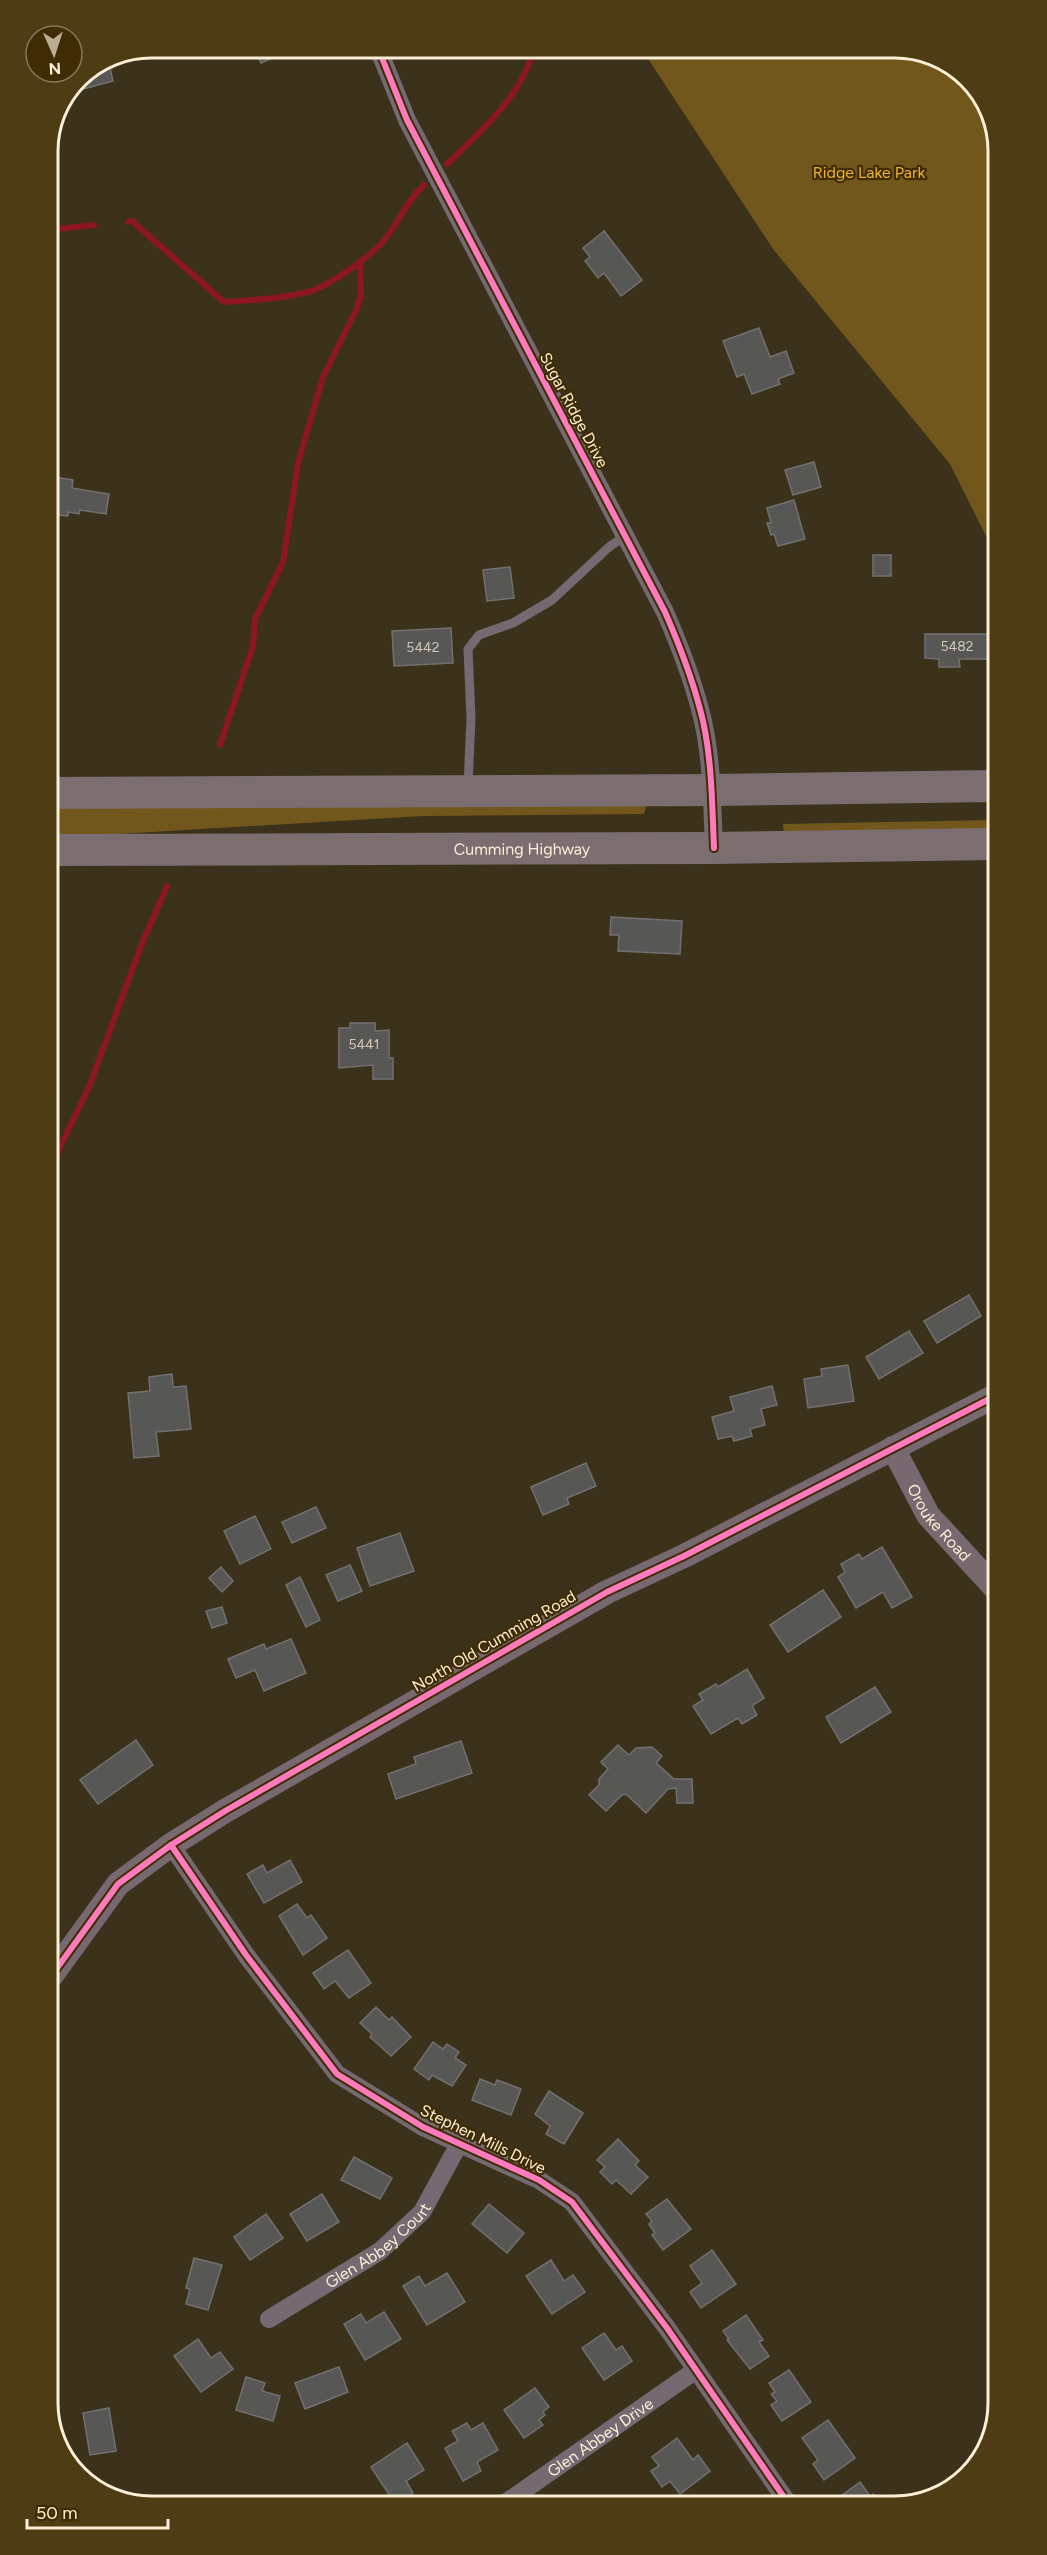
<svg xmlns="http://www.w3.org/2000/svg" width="1047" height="2555" font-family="Figtree,sans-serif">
<rect width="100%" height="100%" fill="#3c321c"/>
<g fill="#72571d">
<polygon points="903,48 959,70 994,119 995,554 950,464 773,249 643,51"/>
<polygon points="50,803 646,806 644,814 423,816 50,838"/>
<polygon points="995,820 995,832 784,836 783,824"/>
</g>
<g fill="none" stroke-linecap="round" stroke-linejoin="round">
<g stroke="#8c1622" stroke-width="6">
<path d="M447,164C480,132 520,98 533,52"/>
<path d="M128,222L132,221L224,302C252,300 283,299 311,291C332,284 373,255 386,238C401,219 405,203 424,185"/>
<polyline points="48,230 94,225"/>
<polyline points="220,745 253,646 255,619 283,562 298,463 323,377 357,308 361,295 360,262"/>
<polyline points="51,1166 89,1087 141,946 167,886"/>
</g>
</g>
<g fill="#575756" stroke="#717170" stroke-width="1.5">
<polygon points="257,54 282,54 261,63"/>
<polygon points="108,59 113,81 72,92 79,78"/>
<polygon points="604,231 642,280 621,296 604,273 598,278 585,261 590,257 583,248"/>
<polygon points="759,328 770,357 786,351 794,373 778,379 780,384 752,394 744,374 737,377 723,341"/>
<polygon points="814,462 821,487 793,495 785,470"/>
<polygon points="53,477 73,480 72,488 109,494 106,514 80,510 79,514 68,512 68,516 57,515 58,510 49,509 49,483 52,484"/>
<polygon points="794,500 805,539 778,546 774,534 771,535 767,523 771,523 767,508"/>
<rect x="873" y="555" width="18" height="21"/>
<polygon points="510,567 514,598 487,601 483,570"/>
<polygon points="451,628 453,663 394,666 392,631"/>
<polygon points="925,634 988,634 988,659 959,659 960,667 939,667 939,659 925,658"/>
<polygon points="611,917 682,921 680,954 618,951 619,935 610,935"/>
<polygon points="350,1023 375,1023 375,1031 389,1030 389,1058 393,1058 393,1079 373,1079 373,1065 339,1068 339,1028 350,1028"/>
<polygon points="969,1295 981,1316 937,1343 924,1321"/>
<polygon points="909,1331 923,1353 879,1379 866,1357"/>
<polygon points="848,1365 854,1401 808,1408 804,1379 822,1376 821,1369"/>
<polygon points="172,1374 173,1387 186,1386 191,1429 156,1432 159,1456 134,1458 128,1393 150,1391 149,1377"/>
<polygon points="772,1386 777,1405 761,1409 765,1425 750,1429 752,1436 734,1441 732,1436 718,1439 712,1417 734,1411 730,1397"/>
<polygon points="586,1463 596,1486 567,1498 569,1504 543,1515 531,1487"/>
<polygon points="316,1507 326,1528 292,1543 282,1522"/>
<polygon points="255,1516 271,1549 240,1564 224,1531"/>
<polygon points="400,1533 414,1571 370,1586 357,1548"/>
<polygon points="882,1547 912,1597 892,1608 883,1592 856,1608 838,1577 845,1572 841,1564 859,1554 862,1559"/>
<polygon points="350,1565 362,1591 338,1601 326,1575"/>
<polygon points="221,1567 233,1581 222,1592 209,1578"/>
<polygon points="300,1577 320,1620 306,1627 286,1585"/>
<polygon points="823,1590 841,1617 788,1652 770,1625"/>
<polygon points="222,1607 227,1623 212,1628 206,1611"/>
<polygon points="291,1639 306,1673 264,1691 255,1670 236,1678 228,1659 264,1644 266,1649"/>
<polygon points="747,1669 764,1698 752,1706 757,1715 742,1724 738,1718 711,1734 693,1706 703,1700 699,1694 716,1684 718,1687"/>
<polygon points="875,1687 891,1712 841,1743 826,1717"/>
<polygon points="136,1740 153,1765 98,1804 80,1780"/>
<polygon points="461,1741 472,1773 396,1799 388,1774 416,1764 414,1757"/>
<polygon points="618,1745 629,1755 636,1748 652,1747 662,1756 656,1763 674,1779 692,1779 693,1803 677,1803 676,1788 668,1789 646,1813 626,1794 622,1795 606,1811 589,1795 599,1785 599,1779 608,1769 601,1762"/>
<polygon points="290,1860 302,1882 264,1903 247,1874 263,1865 267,1873"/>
<polygon points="297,1904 307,1918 311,1915 327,1938 303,1955 279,1916"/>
<polygon points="348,1950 371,1983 349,1998 335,1981 324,1989 313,1973"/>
<polygon points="376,2007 389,2020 392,2017 411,2037 391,2056 370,2037 372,2034 360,2023"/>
<polygon points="433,2042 443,2049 447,2044 459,2052 455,2058 466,2065 452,2086 432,2075 429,2080 414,2069"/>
<polygon points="480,2079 495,2085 497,2080 521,2089 511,2115 472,2100"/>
<polygon points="549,2091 583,2113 564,2144 546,2134 550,2126 535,2114"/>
<polygon points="618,2139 639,2161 635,2165 648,2177 631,2194 616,2180 612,2184 600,2172 605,2167 597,2160"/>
<polygon points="354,2157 392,2178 380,2199 341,2180"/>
<polygon points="322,2194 339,2222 307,2241 290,2214"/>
<polygon points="667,2199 691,2229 663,2250 652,2235 655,2233 649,2224 652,2221 646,2214"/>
<polygon points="489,2204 524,2233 507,2253 472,2224"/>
<polygon points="266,2214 283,2238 250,2260 234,2237"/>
<polygon points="712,2250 736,2284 701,2308 690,2292 702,2283 690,2266"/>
<polygon points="194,2258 222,2265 208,2310 186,2304 190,2289 186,2288"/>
<polygon points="551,2260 564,2281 573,2275 585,2292 552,2314 526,2276"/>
<polygon points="447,2273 465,2302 427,2325 403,2286 419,2276 425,2286"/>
<polygon points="384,2312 401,2339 365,2360 344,2324 361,2314 366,2323"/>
<polygon points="746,2315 763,2340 759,2342 769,2356 750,2369 727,2340 729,2339 723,2331"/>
<polygon points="604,2333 616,2350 622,2346 632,2361 604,2380 582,2348"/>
<polygon points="198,2339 211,2358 220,2352 233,2369 201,2392 174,2356"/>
<polygon points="339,2367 348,2392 305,2409 295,2383"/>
<polygon points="789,2370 811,2402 782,2421 771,2405 777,2401 771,2394 775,2392 769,2383"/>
<polygon points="246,2377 265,2383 262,2391 280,2396 273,2421 236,2410"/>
<polygon points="535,2388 549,2407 543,2412 545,2415 539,2420 543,2425 524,2438 504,2410"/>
<polygon points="109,2408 116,2451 90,2455 83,2413"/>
<polygon points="828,2420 855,2458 824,2480 813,2464 818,2460 802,2438"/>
<polygon points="467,2423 471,2430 483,2423 498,2450 477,2462 481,2471 463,2481 445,2448 458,2441 452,2431"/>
<polygon points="677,2438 693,2460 698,2455 710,2471 680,2494 670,2481 662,2487 651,2471 659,2466 652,2457"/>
<polygon points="407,2443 424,2470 406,2481 413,2493 396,2505 371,2467"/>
<polygon points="860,2482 870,2496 873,2494 879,2502 846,2502 841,2496"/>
<polygon points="719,2496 724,2503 709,2503"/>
</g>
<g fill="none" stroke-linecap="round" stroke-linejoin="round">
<polyline stroke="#756972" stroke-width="9" points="468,786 471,718 468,649 479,635 513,623 552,600 609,547 625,536"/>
<g stroke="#756972" stroke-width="18">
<path d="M380,53L407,120L665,612C679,644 691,675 700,709C712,752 712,803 714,848"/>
<polyline points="171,1845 246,1955 337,2074 423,2127 539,2180 572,2202 667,2328 788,2503"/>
<path id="s1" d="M269,2319L380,2251L422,2212L459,2144"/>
<path id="s2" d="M504,2504L696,2370"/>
</g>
<g stroke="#786970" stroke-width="24">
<path id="s3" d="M893,1448L928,1515L997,1590"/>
<polyline points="52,1975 118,1884 171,1845 225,1811 607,1592 684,1556 997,1395"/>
</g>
<g stroke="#7c6e70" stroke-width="32">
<polyline points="50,793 712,790 995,786"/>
<path id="s4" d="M50,850L714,848L995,844"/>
</g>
<defs>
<g id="cycleway">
<path d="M380,53L407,120L665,612C679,644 691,675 700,709C712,752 712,803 714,848"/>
<polyline points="171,1845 246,1955 337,2074 423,2127 539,2180 572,2202 667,2328 788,2503"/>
<polyline points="52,1975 118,1884 171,1845 225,1811 607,1592 684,1556 997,1395"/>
</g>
</defs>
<use href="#cycleway" stroke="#3f2c03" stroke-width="10"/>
<use href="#cycleway" stroke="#fd7abc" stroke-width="6"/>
</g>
<g text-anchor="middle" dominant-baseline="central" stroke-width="4.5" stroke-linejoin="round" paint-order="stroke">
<g font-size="14" fill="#d4c9b5">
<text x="957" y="646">5482</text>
<text x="423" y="647">5442</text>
<text x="364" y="1044">5441</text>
</g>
<g font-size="16" fill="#efb32f" stroke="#3f2c03">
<text x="869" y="172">Ridge Lake Park</text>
</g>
<g font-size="16" fill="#fdefd5" stroke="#3f2c03">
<text transform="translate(574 410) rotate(62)">Sugar Ridge Drive</text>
<text stroke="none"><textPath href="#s4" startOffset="472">Cumming Highway</textPath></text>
<text stroke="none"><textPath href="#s3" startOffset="88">Orouke Road</textPath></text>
<text transform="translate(494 1641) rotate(-30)">North Old Cumming Road</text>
<text transform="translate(483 2139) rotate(26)">Stephen Mills Drive</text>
<text stroke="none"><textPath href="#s1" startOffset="132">Glen Abbey Court</textPath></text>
<text stroke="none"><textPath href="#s2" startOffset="117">Glen Abbey Drive</textPath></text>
</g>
</g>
<path d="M0 0H1047V2555H0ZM151 58H895A93 93 0 0 1 988 151V2403A93 93 0 0 1 895 2496H151A93 93 0 0 1 58 2403V151A93 93 0 0 1 151 58Z" fill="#4e3c14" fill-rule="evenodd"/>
<path fill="none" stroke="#fdefd5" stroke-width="3" d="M151 58H895A93 93 0 0 1 988 151V2403A93 93 0 0 1 895 2496H151A93 93 0 0 1 58 2403V151A93 93 0 0 1 151 58Z"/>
<g transform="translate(54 54) rotate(177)"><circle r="28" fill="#3f2c03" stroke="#8b7a57" stroke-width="1.5"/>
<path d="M0-4.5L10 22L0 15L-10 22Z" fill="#b9ad94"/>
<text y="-9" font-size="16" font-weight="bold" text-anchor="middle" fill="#fdefd5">N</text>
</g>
<path d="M27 2519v9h141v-9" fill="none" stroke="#fdefd5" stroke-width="3"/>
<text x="36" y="2519" font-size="18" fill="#fdefd5" stroke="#3f2c03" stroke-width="4.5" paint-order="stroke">50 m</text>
</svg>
